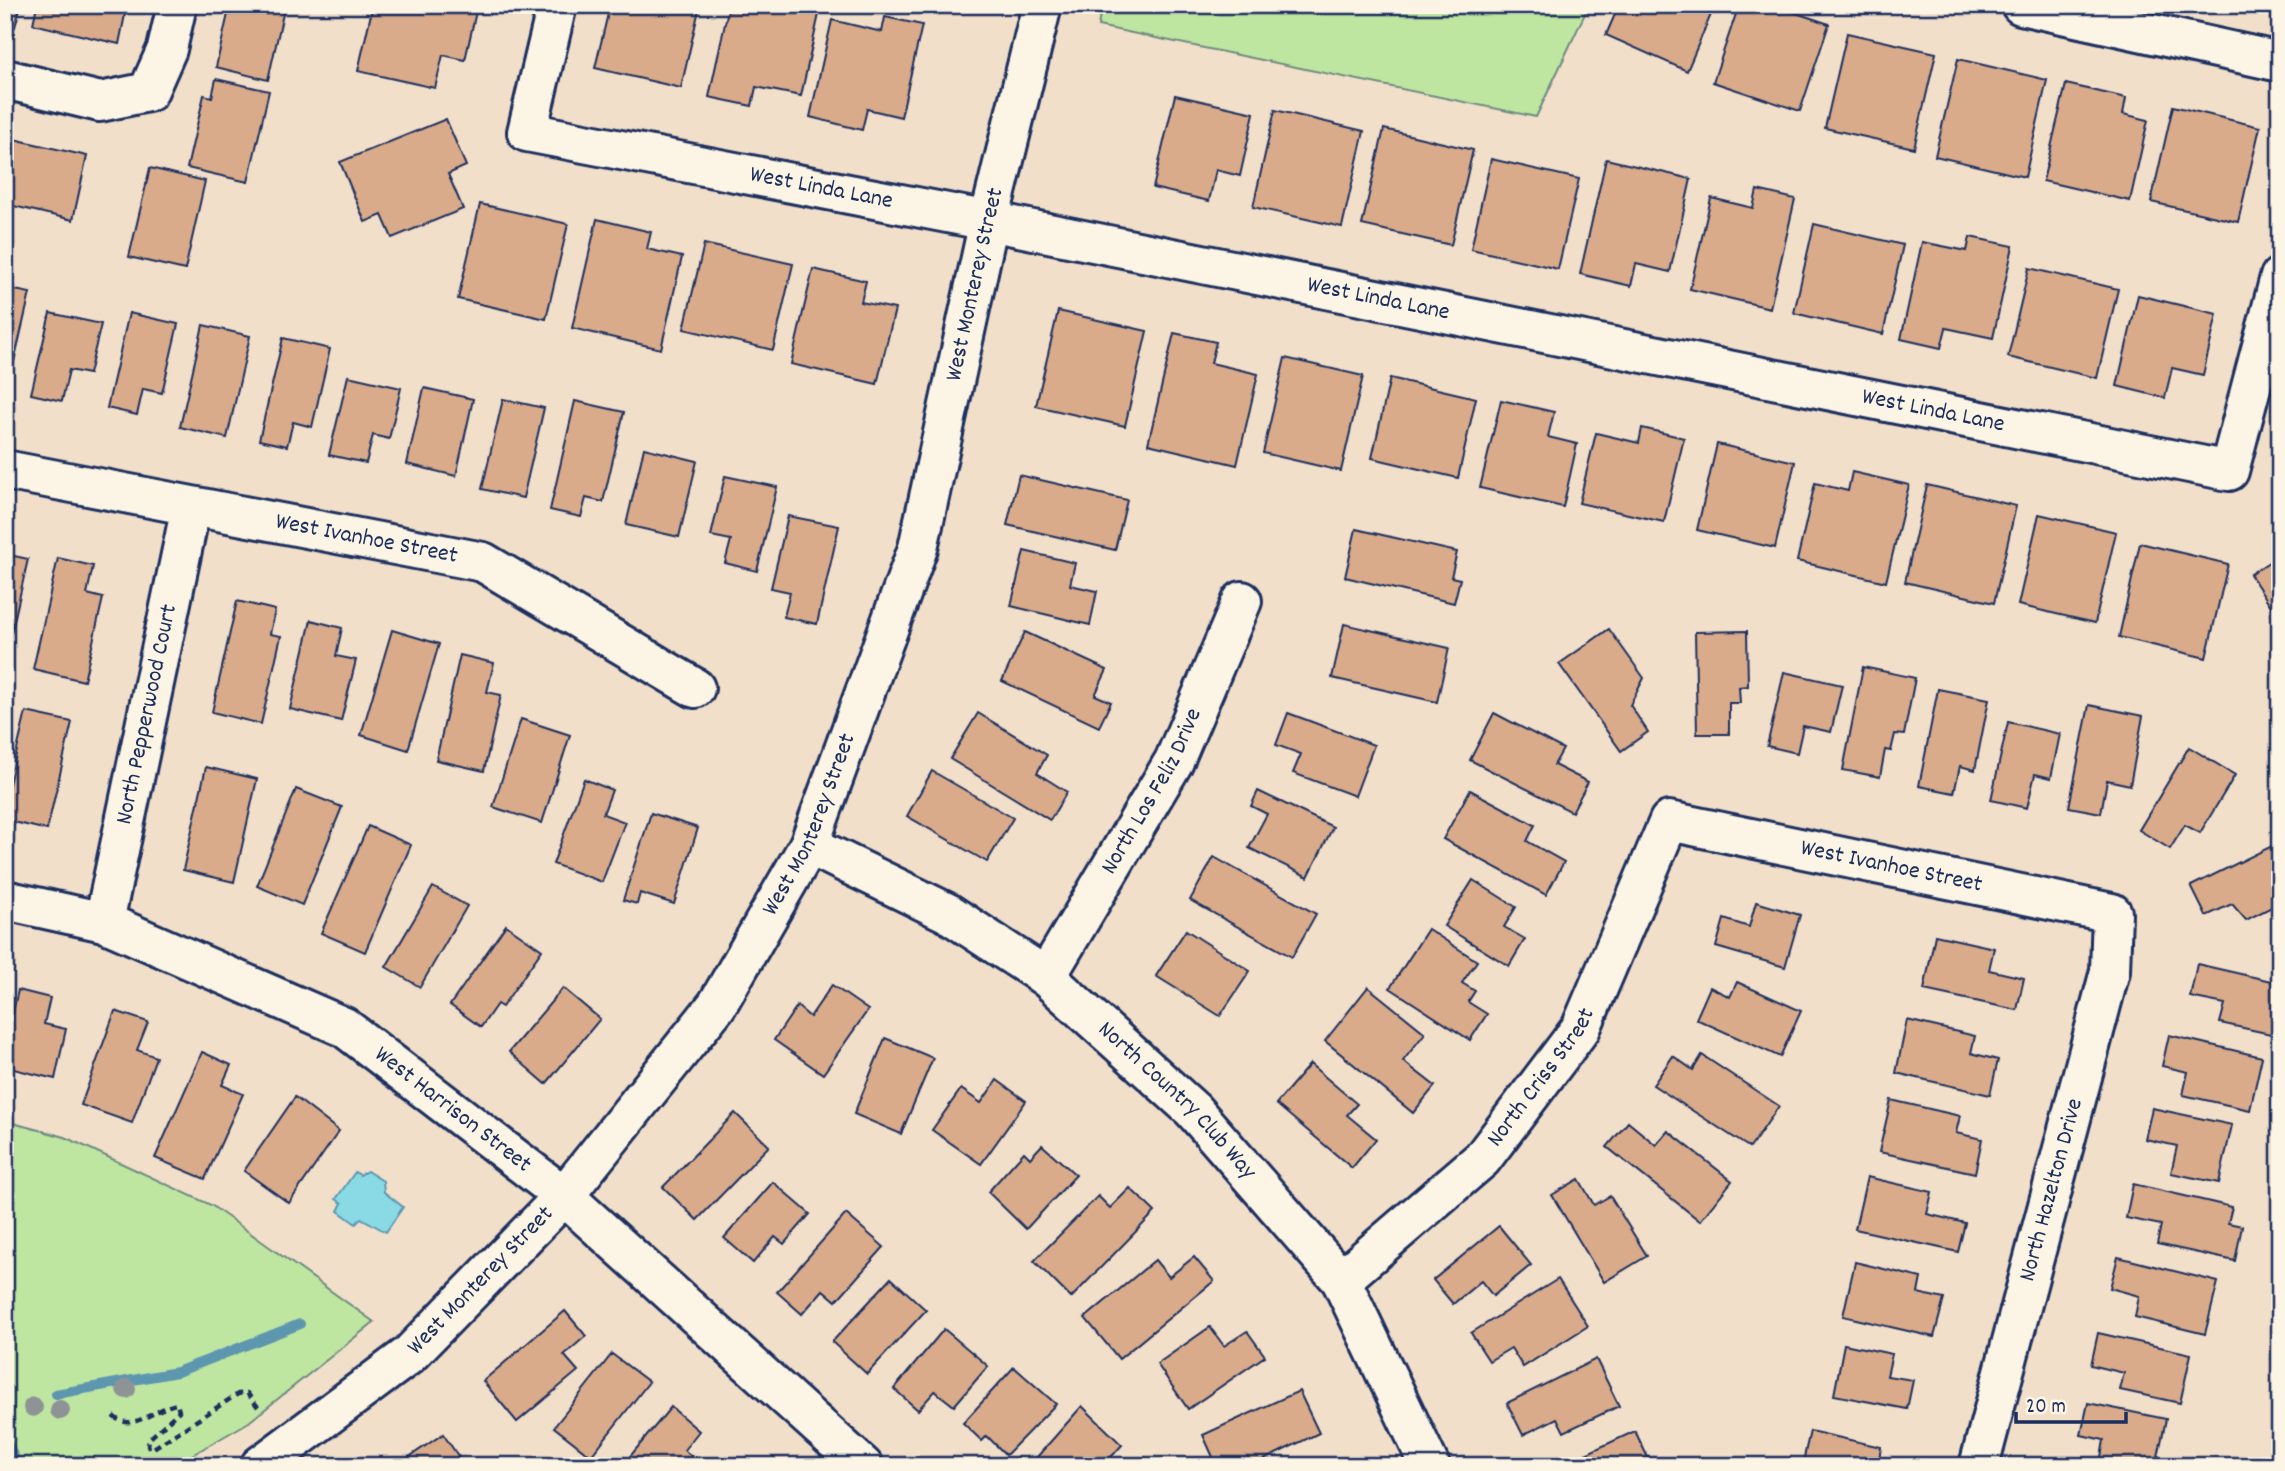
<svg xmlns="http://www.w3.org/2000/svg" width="2285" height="1471" font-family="Dekko,sans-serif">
<rect width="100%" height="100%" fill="#f2dfca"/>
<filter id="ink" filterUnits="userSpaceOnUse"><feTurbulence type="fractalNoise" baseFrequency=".0143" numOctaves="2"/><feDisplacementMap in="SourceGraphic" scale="14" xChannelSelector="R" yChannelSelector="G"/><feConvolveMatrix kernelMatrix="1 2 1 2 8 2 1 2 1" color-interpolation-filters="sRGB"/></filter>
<g filter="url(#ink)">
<g fill="#bfe6a1" stroke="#6d8a80" stroke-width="2">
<polygon points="1102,5 1589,5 1536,117 1098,26"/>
<polygon points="5,1121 65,1137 211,1205 374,1322 249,1422 173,1466 5,1466"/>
</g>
<polygon fill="#89dae5" stroke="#5d96af" stroke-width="2" points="367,1171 383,1181 384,1192 403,1207 386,1232 361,1218 356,1224 338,1211 342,1203 336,1199 355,1172 360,1175"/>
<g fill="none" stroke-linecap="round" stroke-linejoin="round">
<g stroke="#5d96af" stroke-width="10">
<polyline points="56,1394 177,1372 300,1324"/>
<polyline points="5,1438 18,1466"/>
</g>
</g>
<g fill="#d9ab8a" stroke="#1b2f5e" stroke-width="2">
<polygon points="5,5 21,5 15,27 5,24"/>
<polygon points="37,5 127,5 119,44 33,24"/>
<polygon points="230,5 285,5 268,80 216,67"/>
<polygon points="373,5 477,7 465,60 443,55 435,88 358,71"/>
<polygon points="610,5 700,5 681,88 595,68"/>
<polygon points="729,5 751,5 778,11 779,5 821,5 801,96 756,87 752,106 709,97"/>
<polygon points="1619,5 1715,5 1687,71 1606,35"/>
<polygon points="1739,5 1772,5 1829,24 1800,111 1713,82"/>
<polygon points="885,17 922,25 901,117 867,109 862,130 810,117 832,20 882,32"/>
<polygon points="1847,33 1936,53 1914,148 1825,128"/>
<polygon points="1958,59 2047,80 2025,177 1935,156"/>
<polygon points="216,79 269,91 248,182 187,168 204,95 212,97"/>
<polygon points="2066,84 2126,98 2123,114 2148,120 2130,201 2043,181"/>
<polygon points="1175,95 1254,113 1240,176 1216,170 1209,201 1153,188"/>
<polygon points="2173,106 2260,127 2238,222 2151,202"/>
<polygon points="1275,110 1364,131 1342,227 1253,207"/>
<polygon points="446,119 466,166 448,174 463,209 392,238 382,215 365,222 340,162"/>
<polygon points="1384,129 1473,150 1451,245 1362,225"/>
<polygon points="5,137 87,156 73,220 5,204"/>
<polygon points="1491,159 1579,179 1558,269 1471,249"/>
<polygon points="1606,159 1691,179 1670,272 1636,264 1631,286 1580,274"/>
<polygon points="150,168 205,181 185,270 129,257"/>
<polygon points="1757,190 1795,199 1770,308 1690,289 1711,198 1753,208"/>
<polygon points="480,204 568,224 546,319 458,299"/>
<polygon points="597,219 651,232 647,249 682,257 661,349 572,328"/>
<polygon points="1814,224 1903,245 1883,334 1794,313"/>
<polygon points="1970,237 2013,246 1993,338 1946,328 1941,348 1901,339 1922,242 1967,251"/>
<polygon points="704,244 793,264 773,350 684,329"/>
<polygon points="2029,268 2118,289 2097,378 2008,357"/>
<polygon points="813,269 866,281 861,302 895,309 877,384 791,364"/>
<polygon points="5,288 30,293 13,366 5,364"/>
<polygon points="2138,295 2217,314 2203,375 2172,368 2165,398 2117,386"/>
<polygon points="1058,311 1147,331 1125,426 1036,406"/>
<polygon points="50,313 101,324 89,374 69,370 62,401 31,394"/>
<polygon points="129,313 178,324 162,393 143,389 137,415 107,408"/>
<polygon points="203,325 250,336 227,438 180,427"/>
<polygon points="1174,333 1216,342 1211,363 1258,374 1237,465 1148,444"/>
<polygon points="283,338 330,349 312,427 293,422 287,446 259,440"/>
<polygon points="1285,358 1363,376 1341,471 1263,453"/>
<polygon points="348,376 401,388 389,439 373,435 366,463 329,455"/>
<polygon points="1390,378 1476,398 1458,478 1372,458"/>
<polygon points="424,388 473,399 456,476 407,464"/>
<polygon points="503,399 544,408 523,498 482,489"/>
<polygon points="1501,400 1554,412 1548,437 1577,444 1563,507 1480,488"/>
<polygon points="575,401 624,412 603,502 586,498 581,517 550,510"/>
<polygon points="1642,428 1684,438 1664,522 1579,503 1596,433 1639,443"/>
<polygon points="1717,444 1795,462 1775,548 1697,530"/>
<polygon points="644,448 697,461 679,537 626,525"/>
<polygon points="1852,472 1909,485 1886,582 1797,561 1815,483 1848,491"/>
<polygon points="1019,475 1127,500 1115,550 1007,525"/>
<polygon points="725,476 777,487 757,571 725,563 731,540 711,536"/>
<polygon points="1927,485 2016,506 1994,603 1905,582"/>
<polygon points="2039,514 2116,532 2095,623 2018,605"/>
<polygon points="788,516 839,526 817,624 784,617 790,592 771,588"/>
<polygon points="1356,529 1457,552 1451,577 1460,579 1454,603 1345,577"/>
<polygon points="2140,543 2228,564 2206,658 2119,637"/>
<polygon points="1024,551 1075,563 1070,585 1097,591 1090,625 1011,606"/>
<polygon points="5,554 28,559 6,657 5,657"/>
<polygon points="2280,555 2280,620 2250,574"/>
<polygon points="58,558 93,566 87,594 103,598 84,681 33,669"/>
<polygon points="237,601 275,610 270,634 281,636 261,724 212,712"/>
<polygon points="311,620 342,628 336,656 356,660 341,721 290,709"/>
<polygon points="1344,624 1449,648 1437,702 1332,678"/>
<polygon points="1609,629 1644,678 1630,705 1648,732 1621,751 1559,664"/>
<polygon points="392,630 439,644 408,750 361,735"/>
<polygon points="1747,631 1748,686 1739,687 1740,703 1729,703 1729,734 1697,734 1695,632"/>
<polygon points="1025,632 1107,670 1095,695 1111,702 1099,727 1002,681"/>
<polygon points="460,655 494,663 487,692 501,695 484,771 436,760"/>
<polygon points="1863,667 1915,678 1904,735 1895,734 1891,751 1885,750 1880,777 1843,770"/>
<polygon points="1784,672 1842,685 1831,732 1803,726 1797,753 1767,746"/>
<polygon points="1938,689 1989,699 1975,770 1960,766 1954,793 1919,786"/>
<polygon points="2089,705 2143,716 2130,785 2107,780 2101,813 2069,807"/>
<polygon points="26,712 72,722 47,830 5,820 5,801"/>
<polygon points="978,713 1047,755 1037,773 1067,792 1050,820 950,759"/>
<polygon points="1288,713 1374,745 1355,796 1293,773 1301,754 1276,745"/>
<polygon points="1494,713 1563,749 1554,765 1588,782 1572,812 1470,760"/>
<polygon points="521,719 570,735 542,823 493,807"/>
<polygon points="2008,722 2060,734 2051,778 2035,774 2027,808 1991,800"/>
<polygon points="2189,747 2235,775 2200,833 2185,825 2170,849 2139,830"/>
<polygon points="206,767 257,779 234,882 183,870"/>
<polygon points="932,771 1013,818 987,862 907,816"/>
<polygon points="584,779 612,790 603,814 625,822 602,882 553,864"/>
<polygon points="296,789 342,807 302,905 257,886"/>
<polygon points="1470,790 1535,825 1527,841 1564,862 1546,895 1443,839"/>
<polygon points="1258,791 1333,827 1308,877 1249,848 1267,814 1251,806"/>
<polygon points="651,813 698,828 674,904 640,893 637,904 623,900"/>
<polygon points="368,826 411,845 365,952 321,933"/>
<polygon points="2280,842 2280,903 2246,920 2232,904 2206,916 2191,886"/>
<polygon points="1214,857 1316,914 1292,957 1190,900"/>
<polygon points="1473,880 1516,907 1504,927 1525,939 1509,966 1444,926"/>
<polygon points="433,887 467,906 420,987 386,967"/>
<polygon points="1756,902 1800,915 1785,967 1716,947 1724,919 1749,927"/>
<polygon points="506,925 542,950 502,1007 497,1004 481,1027 450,1005"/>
<polygon points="1428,929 1477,961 1462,983 1475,991 1468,1002 1487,1014 1470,1040 1390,988"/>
<polygon points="1186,930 1250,971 1220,1016 1156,976"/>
<polygon points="1935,935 1994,948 1989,970 2024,978 2017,1010 1924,990"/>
<polygon points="2197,964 2280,983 2280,1036 2220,1023 2225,1004 2190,997"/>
<polygon points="1737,982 1801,1011 1780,1057 1696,1019 1710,987 1730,997"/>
<polygon points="832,985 868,1010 823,1074 774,1040 797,1006 810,1017"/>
<polygon points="1368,987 1425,1033 1403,1061 1435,1086 1413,1113 1325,1041"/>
<polygon points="563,988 600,1019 546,1084 509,1052"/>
<polygon points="18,990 50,998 44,1024 66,1029 55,1079 5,1067 5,1047"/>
<polygon points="115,1011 148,1022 137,1050 156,1057 132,1123 81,1105"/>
<polygon points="1907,1020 1975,1036 1971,1053 1998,1060 1990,1095 1896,1073"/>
<polygon points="2169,1035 2262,1057 2250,1110 2183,1095 2188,1072 2162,1066"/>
<polygon points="885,1038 933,1058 901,1134 854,1114"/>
<polygon points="202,1052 231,1065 222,1085 243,1094 205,1179 155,1158"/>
<polygon points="1702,1055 1779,1106 1750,1148 1653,1085 1673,1056 1693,1070"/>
<polygon points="1310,1064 1357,1104 1347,1115 1376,1139 1352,1168 1276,1104"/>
<polygon points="997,1080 1026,1101 981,1164 932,1130 961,1089 981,1103"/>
<polygon points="295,1097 339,1131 289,1203 244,1171"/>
<polygon points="1891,1100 1960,1116 1956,1133 1982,1139 1975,1173 1879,1152"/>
<polygon points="2152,1108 2232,1125 2219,1183 2171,1173 2177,1146 2145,1139"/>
<polygon points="735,1113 769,1146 697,1220 663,1187"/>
<polygon points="1628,1122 1656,1145 1668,1131 1732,1181 1700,1221 1607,1147"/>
<polygon points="1042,1145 1076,1175 1026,1229 988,1192 1024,1152 1030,1158"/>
<polygon points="1867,1177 1932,1192 1927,1214 1965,1223 1958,1252 1855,1229"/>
<polygon points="1579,1179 1594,1205 1610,1196 1647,1256 1604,1282 1552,1195"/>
<polygon points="773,1182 810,1214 784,1244 775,1237 753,1263 724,1238"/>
<polygon points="2133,1184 2232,1207 2228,1223 2242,1226 2235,1261 2157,1244 2161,1225 2126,1218"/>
<polygon points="1130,1188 1155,1212 1071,1298 1034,1261 1098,1196 1110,1208"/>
<polygon points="846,1214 884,1247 836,1301 823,1290 802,1314 777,1292"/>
<polygon points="1499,1226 1531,1265 1493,1296 1481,1281 1453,1304 1433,1280"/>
<polygon points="1194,1257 1214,1281 1119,1359 1085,1318 1155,1260 1169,1277"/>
<polygon points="2118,1257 2218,1282 2205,1334 2135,1317 2139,1296 2110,1288"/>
<polygon points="1855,1262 1921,1278 1918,1293 1944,1299 1934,1337 1843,1316"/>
<polygon points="891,1278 926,1310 867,1374 832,1342"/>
<polygon points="1558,1279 1588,1326 1523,1367 1511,1348 1489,1361 1471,1333"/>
<polygon points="565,1311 586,1336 564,1355 578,1371 517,1422 483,1381"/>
<polygon points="1210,1327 1224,1346 1247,1331 1265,1356 1188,1409 1157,1364"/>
<polygon points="944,1329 988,1366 954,1406 935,1391 918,1410 894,1389"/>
<polygon points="2098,1333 2191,1354 2180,1403 2120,1390 2124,1373 2091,1365"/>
<polygon points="1844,1344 1892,1354 1887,1376 1913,1380 1907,1409 1834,1395"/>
<polygon points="612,1354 649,1382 591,1456 554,1427"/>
<polygon points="1596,1359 1619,1406 1564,1432 1557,1418 1523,1435 1507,1403"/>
<polygon points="1014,1367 1056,1404 1006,1455 987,1436 982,1441 963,1423"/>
<polygon points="1299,1391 1319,1433 1251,1466 1217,1466 1203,1435"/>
<polygon points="2088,1403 2166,1419 2156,1466 2100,1463 2104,1440 2081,1435"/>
<polygon points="1082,1406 1122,1445 1103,1466 1029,1466"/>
<polygon points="671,1407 699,1431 684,1450 695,1459 690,1466 622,1466"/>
<polygon points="1635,1431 1652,1466 1560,1466"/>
<polygon points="1810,1431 1881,1447 1878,1466 1802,1466"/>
<polygon points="443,1434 465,1466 396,1466"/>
</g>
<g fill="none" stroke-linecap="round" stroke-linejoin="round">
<defs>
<g id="street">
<path id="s1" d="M557,5L527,132L989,221L2229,471L2280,277"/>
<polyline points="2021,5 2280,62"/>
<polyline points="5,79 100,102 148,92 167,49 177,5"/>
<path id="s2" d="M5,470L483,562L695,688"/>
<path id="s3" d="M5,900L104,922L344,1027L564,1196L863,1466"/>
<path id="s4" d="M104,922L191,507"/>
<path id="s5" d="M1046,977L1174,761L1242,601"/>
<path id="s6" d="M1341,1280L1482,1159L1581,1028L1669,821L2112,913L2110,971L1979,1466"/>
</g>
<g id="secondary">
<path id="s7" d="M809,845L948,913L1046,977L1193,1110L1341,1280L1430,1466"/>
<path id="s8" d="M260,1466L409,1355L564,1196L717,1005L809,845L918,548L989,221L1042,5"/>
</g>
</defs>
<use href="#street" stroke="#1b2f5e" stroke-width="44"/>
<use href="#secondary" stroke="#1b2f5e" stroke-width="44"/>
<path stroke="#1b2f5e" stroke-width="4.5" stroke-dasharray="7 5" stroke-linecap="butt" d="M113,1416C133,1434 156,1407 177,1404L179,1411L149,1439L148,1446L152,1449L238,1394L247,1393L258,1407"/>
<use href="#street" stroke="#fcf5e5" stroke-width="38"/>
<use href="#secondary" stroke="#fcf5e5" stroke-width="38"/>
</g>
<g fill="#8e9396">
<circle cx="126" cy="1389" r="10"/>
<circle cx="33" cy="1407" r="10"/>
<circle cx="60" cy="1410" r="10"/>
</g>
</g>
<g text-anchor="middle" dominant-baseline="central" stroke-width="5" stroke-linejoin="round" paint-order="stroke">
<g font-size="24" fill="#1b2f5e" stroke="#fcf5e5">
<text stroke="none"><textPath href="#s1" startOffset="430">West Linda Lane</textPath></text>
<text stroke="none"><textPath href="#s8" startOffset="1423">West Monterey Street</textPath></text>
<text stroke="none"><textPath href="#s1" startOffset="998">West Linda Lane</textPath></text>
<text stroke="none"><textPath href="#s1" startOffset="1564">West Linda Lane</textPath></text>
<text stroke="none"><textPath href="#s2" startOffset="368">West Ivanhoe Street</textPath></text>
<text stroke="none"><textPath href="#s4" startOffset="212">North Pepperwood Court</textPath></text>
<text stroke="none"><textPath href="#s5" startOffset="214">North Los Feliz Drive</textPath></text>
<text stroke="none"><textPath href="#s8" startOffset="856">West Monterey Street</textPath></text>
<text stroke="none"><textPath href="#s6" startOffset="802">West Ivanhoe Street</textPath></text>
<text stroke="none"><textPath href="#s6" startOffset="287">North Criss Street</textPath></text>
<text stroke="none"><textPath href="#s7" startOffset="452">North Country Club Way</textPath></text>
<text stroke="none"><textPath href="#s3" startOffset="500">West Harrison Street</textPath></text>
<text transform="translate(2052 1190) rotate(-75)">North Hazelton Drive</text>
<text stroke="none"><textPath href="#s8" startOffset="289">West Monterey Street</textPath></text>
</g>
</g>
<rect width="2285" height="1471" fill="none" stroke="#fcf5e5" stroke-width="28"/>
<rect x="14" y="14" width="2257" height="1443" fill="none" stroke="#1b2f5e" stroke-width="2.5" filter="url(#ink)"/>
<path d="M2016 1412v10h110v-10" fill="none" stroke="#1b2f5e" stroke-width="3.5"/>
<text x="2026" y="1412" font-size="21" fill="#1b2f5e" stroke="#fcf5e5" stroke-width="5" paint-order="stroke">20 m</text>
</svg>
